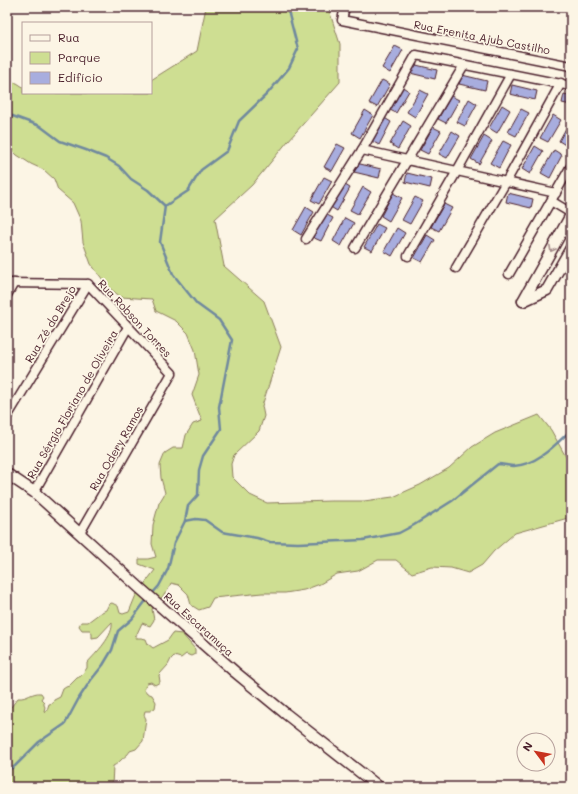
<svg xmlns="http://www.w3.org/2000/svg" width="578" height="794" font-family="Mali,sans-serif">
<rect width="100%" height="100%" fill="#fcf5e5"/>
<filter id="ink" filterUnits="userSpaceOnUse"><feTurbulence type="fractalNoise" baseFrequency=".025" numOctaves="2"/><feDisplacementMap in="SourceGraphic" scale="8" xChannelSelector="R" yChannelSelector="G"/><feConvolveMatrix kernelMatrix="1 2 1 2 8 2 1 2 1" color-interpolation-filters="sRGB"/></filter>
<g filter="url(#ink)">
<path fill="#cede92" stroke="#8c7e5e" d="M206,7H328L340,44V82L288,141L252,185L215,219L224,266L264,301L281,347L262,406L264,416L259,431L234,455L231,464L232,477L250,495L267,503L331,501H364L393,497L420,485L449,468L472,447L495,433L539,415L551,430L571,466V513L568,518L515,533L494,551L482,565L468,573L451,568L432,567L412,573L396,560H378L358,571L337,574L320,584L304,590L285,593H262L213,598L208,607L199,610L191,605L188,594L179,585L171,583L168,590L152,609L154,620L150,626L142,623L135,638H141L146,639L148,644L153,648L168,640L173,633L182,634L195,649V654L191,656L186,654L181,658L174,656L171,659L168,665L159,675L160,682L155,685L151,682L147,683L144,689L147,693L152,695L156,702L155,708L150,711H145L144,715L146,719L143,741L136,749L130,751C127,756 125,756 121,760C118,763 117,764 113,766L112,786L110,787H7V708L11,707L18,698C27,699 32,692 41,693L43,696L41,699L44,702V705L45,707L44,711L45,713L47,710L49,704L53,703L54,700L60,697L63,689L66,687L69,686L77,678L81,676L87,668V663C96,653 114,636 112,622L98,637L92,638V634L90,630H82L79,626L81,622H88L100,613L106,610L109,604L112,603L118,606L120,613L123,614L129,612L136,595L155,570L139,564V559H148L156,557L152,544L153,525L159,503L165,493L161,478L160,465L165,453L173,448H183L186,435L193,424L202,421L192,395L199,375L195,350L188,333L176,321L156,311L152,299L121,297L109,288L91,264L83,242L81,221L73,203L58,190L54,179L44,170L31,164L17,155L9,147L7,149V81L17,83L23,87V93H151V80L197,51Z"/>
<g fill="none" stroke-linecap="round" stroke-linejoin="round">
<g stroke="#70899e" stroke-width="2.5">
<polyline points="7,114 40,126 60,141 86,150 106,158 119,166 131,179 148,190 165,206"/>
<polyline points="165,206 188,191 201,170 227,151 239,121 267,94 289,68 298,49 287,7"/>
<path d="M185,521L196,519L205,520L222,532L257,538L270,542L298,543L363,540L399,533L414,525L452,501L498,464C503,464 509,466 514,466C537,465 555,445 571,430"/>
<polyline points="151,595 159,586 168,569 174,543 185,521 188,506 198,495 199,470 203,456 221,429 219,407 232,340 219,320 197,304 173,274 160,242 165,206"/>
<polyline points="7,771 15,766 39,742 65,724 79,698 91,680 103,665 112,650 118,631 132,619 148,598"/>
</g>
</g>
<g fill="#a8adde" stroke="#4a1f2b">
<polygon points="395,46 403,50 390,73 382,68"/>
<polygon points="412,64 437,70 435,79 410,73"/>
<polygon points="462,75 487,81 485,90 459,84"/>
<polygon points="382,80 390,84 377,107 369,103"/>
<polygon points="512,85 537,91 535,100 510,94"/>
<polygon points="401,86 409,91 396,113 388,109"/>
<polygon points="420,90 428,94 415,117 407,112"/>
<polygon points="564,94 571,96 571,105 562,103"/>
<polygon points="451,96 459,100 446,123 438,119"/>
<polygon points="469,99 477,104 465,126 457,122"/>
<polygon points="502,105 510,110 497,133 489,128"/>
<polygon points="521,109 529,113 516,136 508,132"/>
<polygon points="365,110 373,115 360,138 352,133"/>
<polygon points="553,115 561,120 548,142 540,138"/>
<polygon points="383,117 391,122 379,145 370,140"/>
<polygon points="571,119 571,138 567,146 559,141"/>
<polygon points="403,121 411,126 398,149 390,144"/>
<polygon points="433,127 441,131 428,154 420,150"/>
<polygon points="452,131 460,136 447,158 439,154"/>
<polygon points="484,136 492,141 479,164 471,159"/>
<polygon points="503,141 511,145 499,168 490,163"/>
<polygon points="337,144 345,148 332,171 324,167"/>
<polygon points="535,146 543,151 530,174 522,169"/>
<polygon points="554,150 562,155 550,178 541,173"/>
<polygon points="356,163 381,169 379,178 354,172"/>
<polygon points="407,173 432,179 430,188 405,182"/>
<polygon points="324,177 332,181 319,204 311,200"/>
<polygon points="342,183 350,188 337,211 329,206"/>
<polygon points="363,187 371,192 358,214 350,210"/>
<polygon points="393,193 402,198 389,221 381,216"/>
<polygon points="508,193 533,199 531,208 506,202"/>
<polygon points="415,197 423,201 410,224 402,220"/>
<polygon points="444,204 452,208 439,231 431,227"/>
<polygon points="306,207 314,212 301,235 293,230"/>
<polygon points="325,214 333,218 321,241 312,237"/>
<polygon points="345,218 354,223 341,246 333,241"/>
<polygon points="377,224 385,228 372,251 364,247"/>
<polygon points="397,228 405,233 392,256 384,251"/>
<polygon points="427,235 435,240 422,262 414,258"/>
</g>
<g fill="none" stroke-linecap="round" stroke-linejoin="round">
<defs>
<g id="minor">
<polyline points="345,7 342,20 571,66"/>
<polyline points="362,150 556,193"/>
<polyline points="551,201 571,213"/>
<polyline points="306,239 362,150 416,55 571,86"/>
<polyline points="355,248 464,65"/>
<polyline points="408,256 457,171 511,74"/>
<polyline points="456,268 506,182 561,83"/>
<polyline points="509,274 571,166"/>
<polyline points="7,283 88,284 172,373 80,533"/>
<polyline points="7,295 14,283"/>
<polyline points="7,417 88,284"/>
<polyline points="34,492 128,327"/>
</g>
<g id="tertiary">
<polyline points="523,301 571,215"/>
<polyline points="523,301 547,290 571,248"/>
<polyline points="7,474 34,492 142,590 235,672 286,714 379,787"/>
</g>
</defs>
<use href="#minor" stroke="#4a1f2b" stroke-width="11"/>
<use href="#tertiary" stroke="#4a1f2b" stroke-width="13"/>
<use href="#minor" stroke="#fcf5e5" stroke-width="8"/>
<use href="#tertiary" stroke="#fcf5e5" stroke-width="10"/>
</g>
<defs><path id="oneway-chevron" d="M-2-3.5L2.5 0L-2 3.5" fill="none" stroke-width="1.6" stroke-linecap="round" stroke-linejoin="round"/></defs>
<use stroke="#a38a88" href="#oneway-chevron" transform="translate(552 249) rotate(119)"/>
</g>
<g text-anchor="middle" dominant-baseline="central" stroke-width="3.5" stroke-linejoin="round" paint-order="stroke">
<g font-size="11" fill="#4a1f2b" stroke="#fcf5e5">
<text transform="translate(482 37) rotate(11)">Rua Erenita Ajub Castilho</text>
<text transform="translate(135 318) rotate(47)">Rua Robson Torres</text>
<text transform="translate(50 324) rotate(-59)">Rua Zé do Brejo</text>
<text transform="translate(72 404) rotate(-60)">Rua Sérgio Floriano de Oliveira</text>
<text transform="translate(116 448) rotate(-60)">Rua Odery Ramos</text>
<text transform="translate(199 624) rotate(42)">Rua Escaramuça</text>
</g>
</g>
<rect width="578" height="794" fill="none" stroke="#fcf5e5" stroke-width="24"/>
<rect x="12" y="12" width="554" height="770" fill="none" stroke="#4a1f2b" stroke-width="1.5" filter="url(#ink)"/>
<rect x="22" y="22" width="130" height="72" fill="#fcf5e5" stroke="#b59f9b"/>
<rect x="30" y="35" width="20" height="6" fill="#fcf5e5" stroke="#b59f9b"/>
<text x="58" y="42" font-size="12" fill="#4a1f2b">Rua</text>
<rect x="30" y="52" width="20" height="12" fill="#cede92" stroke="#b59f9b"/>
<text x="58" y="62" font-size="12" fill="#4a1f2b">Parque</text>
<rect x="30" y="72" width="20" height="12" fill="#a8adde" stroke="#b59f9b"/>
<text x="58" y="82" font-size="12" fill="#4a1f2b">Edifício</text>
<g transform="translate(536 752) rotate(302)"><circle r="19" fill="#fcf5e5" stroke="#b59f9b"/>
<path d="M0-3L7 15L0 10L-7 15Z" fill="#c8321e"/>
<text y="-6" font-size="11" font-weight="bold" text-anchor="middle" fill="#4a1f2b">N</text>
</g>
</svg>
